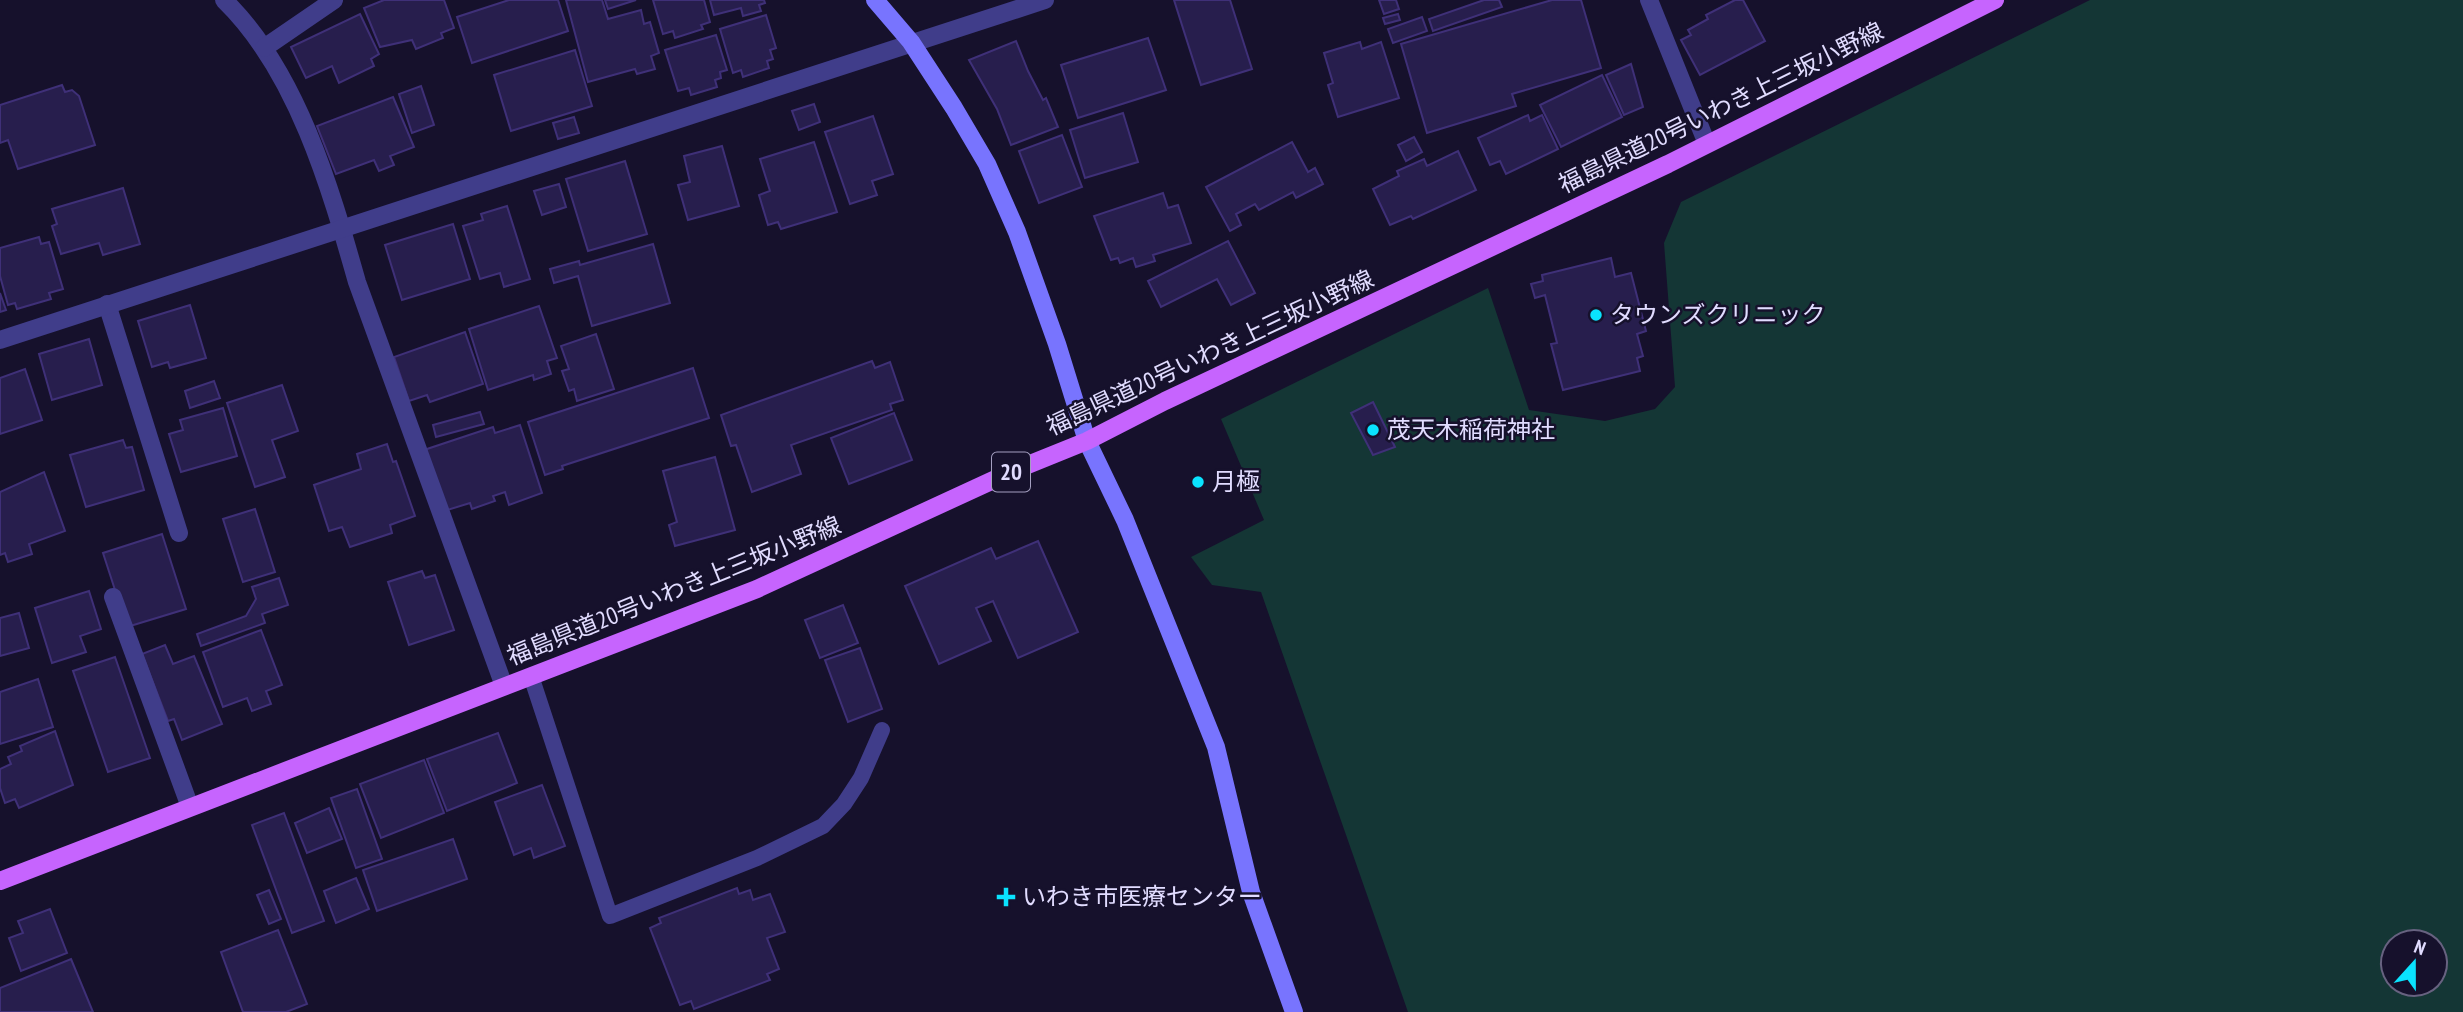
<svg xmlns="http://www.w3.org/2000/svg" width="2463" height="1012" font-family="'PT Sans Narrow','Noto Sans JP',sans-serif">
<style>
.green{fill:#143635;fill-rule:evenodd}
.building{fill:#271e4d;stroke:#3f3078;stroke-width:2}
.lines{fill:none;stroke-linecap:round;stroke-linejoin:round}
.lane{stroke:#403d8a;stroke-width:16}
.street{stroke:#403d8a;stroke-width:18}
.secondary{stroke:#7874fe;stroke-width:18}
.primary{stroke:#c664fe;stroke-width:18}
.poi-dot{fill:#0ae3fe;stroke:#16112c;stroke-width:2.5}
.labels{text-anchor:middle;stroke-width:5;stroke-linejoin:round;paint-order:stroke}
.shield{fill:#16112c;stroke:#a49fc0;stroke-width:2}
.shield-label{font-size:23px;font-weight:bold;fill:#e1dcff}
.street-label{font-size:24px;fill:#e1dcff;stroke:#16112c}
.poi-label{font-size:24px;fill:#e1dcff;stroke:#16112c;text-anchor:start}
</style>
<rect width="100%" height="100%" fill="#16112c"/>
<path class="green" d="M2090 0H2463V1012H1408L1261 592 1212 585 1191 557 1264 520 1221 419 1488 288 1529 410 1605 421 1655 409 1675 387 1664 243 1681 202ZM2393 942H2435V984H2393Z"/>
<g class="building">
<polygon points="384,0 444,0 454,28 441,33 443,38 416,49 412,40 380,47 364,8"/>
<polygon points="509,0 558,0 568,31 472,63 457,17"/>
<polygon points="566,0 602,0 608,19 641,10 644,24 650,22 659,53 651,56 655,69 637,74 635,69 588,82"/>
<polygon points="605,0 636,0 608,9"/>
<polygon points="653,0 704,0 710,22 701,25 703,29 675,38 673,31 663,34"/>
<polygon points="710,0 764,0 765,3 759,5 761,11 743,16 741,8 714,15"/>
<polygon points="1174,0 1230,0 1252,69 1201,85"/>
<polygon points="1396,0 1399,9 1384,14 1379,0"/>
<polygon points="1484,0 1499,0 1502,7 1433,31 1429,19"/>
<polygon points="1552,0 1581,0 1601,68 1512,94 1516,106 1427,133 1401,44"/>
<polygon points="1735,0 1743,0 1765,41 1700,75 1681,40 1691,35 1688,30 1708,19 1706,15"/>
<polygon points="360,14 379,54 371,59 374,66 339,83 332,66 306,78 291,47"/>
<polygon points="1398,14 1400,20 1385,24 1383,18"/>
<polygon points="766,15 776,48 770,50 773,59 767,61 769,68 743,77 741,70 733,73 720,29"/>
<polygon points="1422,17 1427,31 1393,43 1388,29"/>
<polygon points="716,35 727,70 720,72 721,78 715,80 717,87 691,95 689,88 678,91 665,50"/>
<polygon points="1148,38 1166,90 1078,118 1061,65"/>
<polygon points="1016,41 1028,71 1043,100 1046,98 1058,127 1011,145 997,109 969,60"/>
<polygon points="1360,42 1362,49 1381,42 1399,98 1338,117 1328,85 1333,83 1324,53"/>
<polygon points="575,50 592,106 511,131 494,75"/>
<polygon points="1631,64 1643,107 1624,115 1606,75"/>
<polygon points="1602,75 1622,117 1561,147 1540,105"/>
<polygon points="62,85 65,92 72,90 79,96 95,145 18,169 8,140 0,143 0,105"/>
<polygon points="421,86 434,125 412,133 399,94"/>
<polygon points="393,97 414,147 390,156 394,165 379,171 374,160 336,174 317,126"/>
<polygon points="814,104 820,122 799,130 792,111"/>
<polygon points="1123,113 1138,162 1085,178 1070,130"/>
<polygon points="1528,115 1530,121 1542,115 1558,149 1506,174 1500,161 1490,165 1478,138"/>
<polygon points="873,116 893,174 872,181 877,195 850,204 825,132"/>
<polygon points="574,117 579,133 558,139 553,123"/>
<polygon points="1062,135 1082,187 1039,203 1019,151"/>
<polygon points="1414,137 1422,152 1406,161 1398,145"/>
<polygon points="814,142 837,212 781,229 778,222 768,225 759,195 770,191 760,159"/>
<polygon points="1292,142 1308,172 1315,168 1323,184 1296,198 1293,192 1259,210 1255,204 1236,214 1241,225 1230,231 1206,187"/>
<polygon points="722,146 739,206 688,220 678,185 690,182 684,156"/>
<polygon points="1458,151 1476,190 1413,219 1411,216 1390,225 1373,189 1399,176 1397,171 1424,159 1427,166"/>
<polygon points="625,161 647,234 588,251 566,179"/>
<polygon points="559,184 566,207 542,215 534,191"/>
<polygon points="123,188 140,244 103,255 99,243 61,254 52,226 57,224 52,209"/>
<polygon points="1163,193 1168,208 1178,205 1191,243 1153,255 1155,261 1136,267 1133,258 1120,263 1118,258 1111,260 1094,216"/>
<polygon points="507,206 530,279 504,287 500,273 480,279 463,226 483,220 481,214"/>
<polygon points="453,224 470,279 402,300 385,245"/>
<polygon points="39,237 41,244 49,242 63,289 49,293 51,299 17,309 15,303 8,305 0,276 0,248"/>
<polygon points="1228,241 1255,293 1231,305 1217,279 1161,307 1148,281"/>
<polygon points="653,244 670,303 592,326 578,276 554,283 550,269 579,261 580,265"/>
<polygon points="1611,258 1615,277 1631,273 1646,331 1637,334 1643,356 1637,358 1640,371 1563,390 1551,344 1557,343 1545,295 1535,298 1531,284 1543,281 1542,275"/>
<polygon points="0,293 6,310 0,312"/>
<polygon points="190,305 206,358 170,368 168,362 152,367 138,321"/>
<polygon points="539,306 557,358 547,361 551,374 534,380 533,375 488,390 469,329"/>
<polygon points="465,332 483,384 430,402 427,395 409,401 394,357"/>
<polygon points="596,334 614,389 577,401 574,389 569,391 562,371 569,369 561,346"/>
<polygon points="89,339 102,385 52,400 39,354"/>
<polygon points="872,361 875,368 890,362 903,400 890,404 892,410 791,445 801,474 752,492 736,445 731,446 721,415"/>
<polygon points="693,368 709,418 562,466 563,469 545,475 528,422"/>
<polygon points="25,369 42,420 0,434 0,378"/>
<polygon points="214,381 220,398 190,408 185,391"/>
<polygon points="282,385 298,431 272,440 285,477 255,487 227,403"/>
<polygon points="1373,402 1395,447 1373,455 1351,413"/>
<polygon points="223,408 237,456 181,472 169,434 183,430 180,420"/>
<polygon points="480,412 484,424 436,437 433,425"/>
<polygon points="894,413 912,460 849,484 831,438"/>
<polygon points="520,425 542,493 509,505 505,492 493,496 495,501 472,509 470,503 444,511 424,450 493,427 495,433"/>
<polygon points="123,440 126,448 132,447 144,490 86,507 70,455"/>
<polygon points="387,444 393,462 396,461 415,516 390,525 392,533 350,547 342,527 329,531 314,485 361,469 357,454"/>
<polygon points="715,457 735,530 675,546 669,525 677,522 663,471"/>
<polygon points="44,472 65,531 29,544 32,554 8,562 5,553 0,555 0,492"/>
<polygon points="255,509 275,572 243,582 223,519"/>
<polygon points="162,534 186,609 127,627 103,553"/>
<polygon points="1038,541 1078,632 1018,658 993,601 976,608 991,641 939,664 905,586 991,548 996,559"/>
<polygon points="422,571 425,578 435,575 454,630 409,645 388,582"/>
<polygon points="279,578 288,605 262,614 265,623 201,646 197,634 246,616 256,599 252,587"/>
<polygon points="89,591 101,629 80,636 86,652 52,663 35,608"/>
<polygon points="843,605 858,643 820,658 805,620"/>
<polygon points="19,613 29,648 0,656 0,618"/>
<polygon points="261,630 282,685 266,691 271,704 252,711 247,698 223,707 203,652"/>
<polygon points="165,645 173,664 194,656 222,724 182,740 174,719 168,721 142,654"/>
<polygon points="860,648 882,709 848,722 825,660"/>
<polygon points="115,657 150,758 108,772 73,671"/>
<polygon points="38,679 53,727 0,744 0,692"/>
<polygon points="55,731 73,785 19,808 15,799 5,803 0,788 0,769 11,764 8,757 22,751 20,746"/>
<polygon points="498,733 517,783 447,811 427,759"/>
<polygon points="424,760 444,813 381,838 360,784"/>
<polygon points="542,785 565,846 534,858 531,848 514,855 495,802"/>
<polygon points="357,789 382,859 356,868 331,798"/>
<polygon points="329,808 342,839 307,853 295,823"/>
<polygon points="284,813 324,921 292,933 252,825"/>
<polygon points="453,839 467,879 377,911 363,870"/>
<polygon points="356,878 369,909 336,923 324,891"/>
<polygon points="737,888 739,894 750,890 753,900 770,894 785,932 767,938 779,969 767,974 770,980 694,1009 691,1001 680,1005 650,928 661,923 659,918"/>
<polygon points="269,890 281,919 269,924 257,895"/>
<polygon points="50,909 67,953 21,971 9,938 23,933 18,921"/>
<polygon points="278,930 307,1004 286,1012 243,1012 221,952"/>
<polygon points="71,959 93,1012 0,1012 0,988"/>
</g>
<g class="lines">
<polyline class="lane" points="531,676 610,916 757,858 823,826 844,804 861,778 882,730"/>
<g class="street">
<path d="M224 0C297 71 330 187 357 282L504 686"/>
<polyline points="1649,0 1707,144"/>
<polyline points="264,48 334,0"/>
<polyline points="107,304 179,533"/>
<polyline points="0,340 1045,0"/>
<polyline points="113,597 190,807"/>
</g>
<polyline class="secondary" points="875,0 911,42 954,108 987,164 1017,232 1057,344 1087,441 1125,520 1216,747 1251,892 1294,1012"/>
<polyline class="primary" points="0,881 757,589 1013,471 1087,441 1165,401 1668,164 1995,0"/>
</g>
<g class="poi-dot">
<circle cx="1596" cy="315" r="7"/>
<circle cx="1373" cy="430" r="7"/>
<circle cx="1198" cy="482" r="7"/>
<path d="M1002.5 886.5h7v7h7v7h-7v7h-7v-7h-7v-7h7z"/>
</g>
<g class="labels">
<rect class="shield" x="992" y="452.5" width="38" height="39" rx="5"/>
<g class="shield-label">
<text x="1011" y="480">20</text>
</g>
<g class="street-label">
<text transform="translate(1721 108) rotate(-26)" y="8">福島県道20号いわき上三坂小野線</text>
<text transform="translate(1210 353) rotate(-25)" y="8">福島県道20号いわき上三坂小野線</text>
<text transform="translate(674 591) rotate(-22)" y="8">福島県道20号いわき上三坂小野線</text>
</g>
<g class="poi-label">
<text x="1610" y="323">タウンズクリニック</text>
<text x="1387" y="438">茂天木稲荷神社</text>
<text x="1212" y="490">月極</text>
<text x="1022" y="905">いわき市医療センター</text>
</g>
</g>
<g transform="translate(2414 963) rotate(21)"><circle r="33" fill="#16112c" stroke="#676280" stroke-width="2"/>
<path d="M0-5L12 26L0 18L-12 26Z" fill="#0ae3fe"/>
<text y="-10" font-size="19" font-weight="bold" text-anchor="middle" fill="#e1dcff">N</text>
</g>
</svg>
